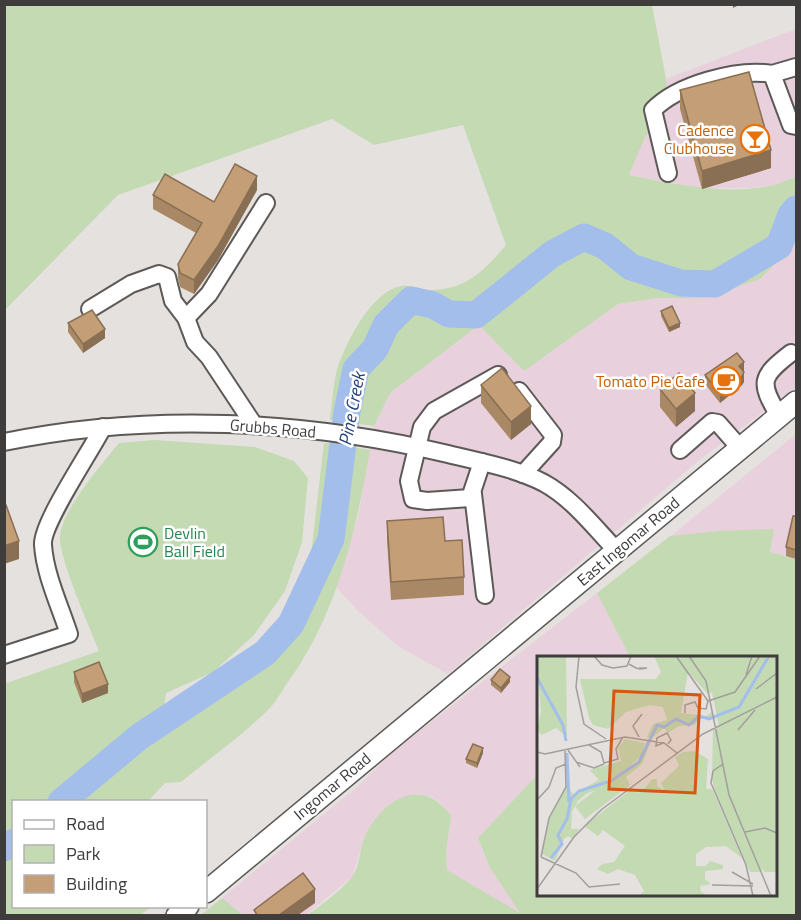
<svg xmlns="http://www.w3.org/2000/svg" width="801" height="920" font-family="'Titillium Web',sans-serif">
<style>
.commercial{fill:#e8d0dc}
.green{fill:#c3dab3}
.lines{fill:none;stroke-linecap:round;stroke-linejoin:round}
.river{stroke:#a3beeb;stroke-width:27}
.minor-casing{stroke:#5c5957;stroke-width:20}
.major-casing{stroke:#5c5957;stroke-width:24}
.minor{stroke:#fff;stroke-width:16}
.major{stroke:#fff;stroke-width:21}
.wall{fill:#a98865}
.shaded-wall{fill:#896f53}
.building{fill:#c49e76;stroke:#896f53;stroke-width:1.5}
.labels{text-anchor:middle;stroke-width:5;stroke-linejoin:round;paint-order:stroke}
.food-label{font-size:16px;fill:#c56008;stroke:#fff;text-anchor:end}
.street-label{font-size:16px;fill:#3e3d3c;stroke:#fff}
.leisure-label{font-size:16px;fill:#27864d;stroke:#fff;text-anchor:start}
.water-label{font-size:18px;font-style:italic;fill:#224178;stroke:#fff}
.inset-river{fill:none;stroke:#a3beeb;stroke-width:3}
.inset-road{fill:none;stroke:#a29f9e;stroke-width:1.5}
.view{fill:#d75611;fill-opacity:0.15;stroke:#d75611;stroke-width:3}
.inset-edge{fill:none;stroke:#3e3d3c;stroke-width:3}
</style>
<rect width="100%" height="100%" fill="#e4e1df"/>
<g class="commercial">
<polygon points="796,29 796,177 776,185 751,188 700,188 629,175 645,137 668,104 666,79"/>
<polygon points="796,232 796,387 697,462 448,674 398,646 358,611 336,587 358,517 374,426 390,393 479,325 524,371 618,304 656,298 703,298 793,237"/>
<polygon points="796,434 796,559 770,552 774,530 717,531 671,536"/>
<polygon points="597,593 630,657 538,658 538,774 478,838 490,868 521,914 447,870 446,853 450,827 442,804 432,797 418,794 364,836 353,876 306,915 243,915 222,898 356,788 397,748"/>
</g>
<g class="green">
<path d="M5 5H652L666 79 668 104 645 137 629 175C676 184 726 196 774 185 782 183 789 179 796 177V232L784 255 760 279 703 298H656L618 304 524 371 479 325 390 393 374 426 330 420C332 404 333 385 337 370 345 344 373 288 403 286 412 285 421 290 430 290 466 290 484 271 506 245L463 125 374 145 332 119 118 195 5 310Z"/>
<path d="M154 440 255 447 294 461 308 478 302 542 285 591 254 635 213 672 166 693 164 708 240 672 287 627 309 572 324 443 370 450C356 531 337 614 288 682 281 692 275 704 266 712 240 737 209 759 181 782L165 783 148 801 14 802V906L151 907 140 915H5L4 684 99 651C90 628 58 556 60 536 62 510 102 464 119 443Z"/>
<path d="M774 529 770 552 796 559V915L306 916C321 905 340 892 352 877 361 866 359 846 366 834 385 798 423 776 451 816L446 853 447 870 520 913 490 868 478 838 538 774V894H776V658L630 657 597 593 670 536 717 531Z"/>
<polygon points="222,898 243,915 201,915"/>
</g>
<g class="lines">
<g class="river">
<polyline points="61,802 139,737 265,653 291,624 331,539 347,412 356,369 375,349 386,325 411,300 433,305 449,314 476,315 552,254 584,237 605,246 631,267 681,283 715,284 779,246 791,215 796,209"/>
<polyline points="4,848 14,842"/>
</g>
<g class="minor-casing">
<g id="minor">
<polyline points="772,74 796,67"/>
<path d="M668 173 653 110C677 85 737 68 772 74L791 125 796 126"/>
<polyline points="90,309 131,284 159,274 167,277 173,301 186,318"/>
<polyline points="519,391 553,435 552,442 523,474"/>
<path d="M779 416C759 382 760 377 791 353"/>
<polyline points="254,425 209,357 195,342 186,318 209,294 266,203"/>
<path d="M4 442C150 412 304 420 448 454 480 462 515 468 544 483 573 499 594 527 617 551"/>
<polyline points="680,450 712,422 718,423 740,448"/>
<polyline points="482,462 470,498 427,501 413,499 409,481 422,427 434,411 498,375"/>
<polyline points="473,494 485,595"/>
<path d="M4 655 69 634C60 606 45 575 43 545 41 524 91 451 103 427"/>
</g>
</g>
<g class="major-casing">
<g id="major">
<polyline points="206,892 796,402"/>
<polyline points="177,916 188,906"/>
</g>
</g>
<use href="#minor" class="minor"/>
<use href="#major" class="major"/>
</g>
<g class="wall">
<polygon points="680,90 771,168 702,189 680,109"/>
<polygon points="257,190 218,260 194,294 180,287 178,278 178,264 196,233 153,209 153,195 214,202"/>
<polygon points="661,311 680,327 669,332 661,316"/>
<polygon points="68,323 105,338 83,353 68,332"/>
<polygon points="744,371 744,382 742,385 720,403 705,384 705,375"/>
<polygon points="481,385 531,424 511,440 481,403"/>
<polygon points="660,389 695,411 676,427 660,407"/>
<polygon points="796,516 796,559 786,556 786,547"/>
<polygon points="387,521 445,541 464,577 464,595 391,600 387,539"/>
<polygon points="74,672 108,693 82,703 74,682"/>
<polygon points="491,680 510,682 501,693 491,685"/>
<polygon points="483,753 477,768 466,763 466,759"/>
</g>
<g class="shaded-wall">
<polygon points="733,4 741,4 733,8"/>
<polygon points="771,150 771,168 702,189 702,171"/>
<polygon points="257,176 257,190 218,260 194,294 194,280"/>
<polygon points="680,323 680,327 669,332 669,328"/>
<polygon points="105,329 105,338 83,353 83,344"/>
<polygon points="744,362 744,371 739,376 739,366"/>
<polygon points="744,372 744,382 742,385 720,403 720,394"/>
<polygon points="695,393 695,411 676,427 676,409"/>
<polygon points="531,406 531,424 511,440 511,422"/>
<polygon points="19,541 19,559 4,564 4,546"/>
<polygon points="510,677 510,682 501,693 501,688"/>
<polygon points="108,684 108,693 82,703 82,694"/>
<polygon points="483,748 483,753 477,768 477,763"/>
<polygon points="315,889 315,903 298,915 279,915"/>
</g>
<g class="building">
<polygon points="749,72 771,150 702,171 680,90"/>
<polygon points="235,164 257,176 218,246 194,280 180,273 178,264 202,223 153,195 165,174 214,202"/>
<polygon points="672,306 680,323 669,328 661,311"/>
<polygon points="92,310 105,329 83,344 68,323"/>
<polygon points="737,353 744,362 739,366 744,372 742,376 720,394 705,375"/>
<polygon points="502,368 531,406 511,422 481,385"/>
<polygon points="679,373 695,393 676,409 660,389"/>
<polygon points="4,505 6,505 19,541 4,546"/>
<polygon points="793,516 796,516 796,550 786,547"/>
<polygon points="443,517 445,541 462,540 464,577 391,582 387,521"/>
<polygon points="99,662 108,684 82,694 74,672"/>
<polygon points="500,669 510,677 501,688 491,680"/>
<polygon points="473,744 483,748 477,763 466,759"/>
<polygon points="303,873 315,889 279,915 257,915 254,910"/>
</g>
<defs>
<g id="bar-ring" transform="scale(1.5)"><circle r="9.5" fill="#fff" stroke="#e8710a" stroke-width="1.5"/><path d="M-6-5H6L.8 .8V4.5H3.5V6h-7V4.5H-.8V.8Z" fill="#e8710a"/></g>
<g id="cafe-ring" transform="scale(1.5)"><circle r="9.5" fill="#fff" stroke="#e8710a" stroke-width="1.5"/><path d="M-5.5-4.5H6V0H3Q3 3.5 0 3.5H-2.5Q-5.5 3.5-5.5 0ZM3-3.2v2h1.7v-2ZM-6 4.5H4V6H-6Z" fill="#e8710a"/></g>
<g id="stadium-ring" transform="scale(1.5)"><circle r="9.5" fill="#fff" stroke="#2e9e5b" stroke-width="1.5"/><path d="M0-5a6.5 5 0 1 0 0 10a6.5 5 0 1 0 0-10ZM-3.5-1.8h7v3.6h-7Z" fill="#2e9e5b"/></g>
</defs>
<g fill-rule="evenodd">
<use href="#bar-ring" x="755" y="139"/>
<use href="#cafe-ring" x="726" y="381"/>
<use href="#stadium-ring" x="143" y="542"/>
</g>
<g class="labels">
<g class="food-label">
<text x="734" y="136">Cadence<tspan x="734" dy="18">Clubhouse</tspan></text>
<text x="705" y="387">Tomato Pie Cafe</text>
</g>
<g class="street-label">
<text transform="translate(273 428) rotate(5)" y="6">Grubbs Road</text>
<text transform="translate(628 541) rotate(-40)" y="6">East Ingomar Road</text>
<text transform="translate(332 786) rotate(-40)" y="6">Ingomar Road</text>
</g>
<g class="leisure-label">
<text x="164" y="539">Devlin<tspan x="164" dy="18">Ball Field</tspan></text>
</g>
<g class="water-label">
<text transform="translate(352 409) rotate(-79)" y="6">Pine Creek</text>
</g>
</g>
<g transform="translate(537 656)">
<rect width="240" height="240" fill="#e4e1df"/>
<path d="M0 0H29L30 81 19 72 5 79 0 74 4 56ZM117 0H240V216H228L224 212 225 216H213L181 145 175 123 176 74 182 71 178 50 175 37H170L151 16 144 57 169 60 175 56 176 62 163 63 157 69 142 70 131 77 127 72 115 82 110 81 116 68 130 64 126 51 112 49 89 56 71 73 56 69 52 62 43 23H119L124 16ZM88 83 108 87 105 99 92 111 105 103 110 84 114 85 105 108 89 121 93 129 48 163 38 150 59 134 49 138 41 145 35 155 34 173H42L36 183 31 180 27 183 18 205 5 198 12 162 29 129 36 138 62 124 53 114 84 105 81 92ZM157 95 171 103 169 133H175L205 202 189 190 169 191 159 198V210H169L173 205 186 209V213L168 215V223L174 228 163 230 164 236 171 240H102L107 235 98 219 81 213 71 218 60 213 65 208 77 206 88 190 66 174 61 180 47 170 96 132 101 137 107 133 115 123H120V130L127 134 124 127 142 110 138 101 146 96Z" fill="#c3dab3"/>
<path class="inset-river" d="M0 22 26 69 29 85M30 97 32 146M14 202 25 188 21 179 30 163 34 143 42 135 74 125 102 106 120 69 127 71 139 63 152 69 162 60 172 63 202 51 232 0"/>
<path class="inset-road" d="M42 0 39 31 47 68 69 83M57 0 65 9 76 12 90 10 94 0M139 0 171 45M152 0 169 25 192 139 234 240M92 8 99 12 103 13 110 12H102M209 19 215 0M219 33 240 17M171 45 198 36 223 0M148 57V49L158 46 161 52 169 53 171 45M201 74 218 54M102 81 96 70 105 58M126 87 119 90 120 82 130 77 134 84 131 88M52 89 64 96 67 107 81 103 79 93 86 81M31 94 43 111M0 96 8 98 88 81 127 87 140 97M39 106 57 112 67 108M186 108 176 115 174 127 209 209 216 240M0 144 12 131 19 112 29 108M208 176 228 172 240 177M4 201 12 162 29 131 28 95M4 201 39 217 52 231 83 228M195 216 216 228M175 229 216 230M0 233 37 181 64 154 166 78 240 41"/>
<path class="view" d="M77 35 163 39 158 137 72 133Z"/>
<rect width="240" height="240" class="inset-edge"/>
</g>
<rect width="801" height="920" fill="none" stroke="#3e3d3c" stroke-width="12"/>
<rect x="12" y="800" width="195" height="108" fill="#ffffff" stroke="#b2b1b1" stroke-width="1.5"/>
<rect x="24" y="820" width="30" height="9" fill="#ffffff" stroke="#b2b1b1" stroke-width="1.5"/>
<text x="66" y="830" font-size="18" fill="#3e3d3c">Road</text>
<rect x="24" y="845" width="30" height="18" fill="#c3dab3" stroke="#b2b1b1" stroke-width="1.5"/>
<text x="66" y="860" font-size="18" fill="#3e3d3c">Park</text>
<rect x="24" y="875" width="30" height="18" fill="#c49e76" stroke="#b2b1b1" stroke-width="1.5"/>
<text x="66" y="890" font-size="18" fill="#3e3d3c">Building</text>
</svg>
